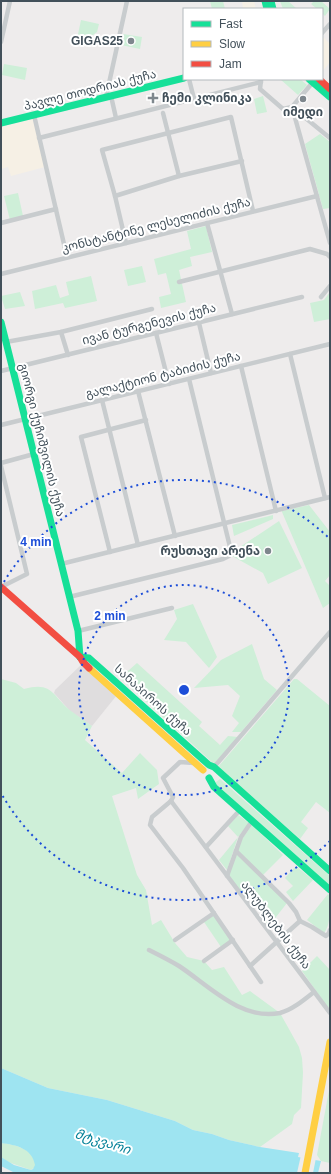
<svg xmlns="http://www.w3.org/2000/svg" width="331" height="1174" font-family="Arial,'Noto Sans Georgian',sans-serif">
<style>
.commercial{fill:#f6f0e5}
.education{fill:#dfddde}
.green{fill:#ceefd8}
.water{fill:#9ee4f1}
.pier{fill:#eeecec}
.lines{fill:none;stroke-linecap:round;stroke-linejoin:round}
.street{stroke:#c8ccce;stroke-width:4.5}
.fast{stroke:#16e098;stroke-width:7}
.slow{stroke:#ffcf43;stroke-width:7}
.jam{stroke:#f24e42;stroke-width:7}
.ring{fill:none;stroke:#1d4ed8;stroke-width:2;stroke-dasharray:2 4}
.poi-dot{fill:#7e878d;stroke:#fff;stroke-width:1.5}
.labels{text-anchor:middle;stroke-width:4;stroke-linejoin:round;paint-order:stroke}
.poi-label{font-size:12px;font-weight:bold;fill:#42505a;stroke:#fff;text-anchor:end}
.street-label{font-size:12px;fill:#42505a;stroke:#fff}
.water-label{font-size:13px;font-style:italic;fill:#038198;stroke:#fff}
.centre{fill:#1d4ed8;stroke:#fff;stroke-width:2}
.ring-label{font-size:12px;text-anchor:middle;font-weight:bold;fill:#1d4ed8;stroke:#fff;stroke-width:4;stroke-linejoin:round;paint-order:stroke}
</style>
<rect width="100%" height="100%" fill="#eeecec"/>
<g class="commercial">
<polygon points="242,1 254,1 256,9 243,9"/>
<polygon points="323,37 330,44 330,62 322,72"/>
<polygon points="33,119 45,167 11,176 8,167 1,169 1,127"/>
</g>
<polygon class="education" points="82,664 117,695 92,726 70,711 54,693 55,690"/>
<g class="green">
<polygon points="210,1 223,1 225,9 212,9"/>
<polygon points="280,1 288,1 297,9 283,9"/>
<polygon points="314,1 321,1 330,9 325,16 322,13 322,9 317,9 311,4"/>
<polygon points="81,20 99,24 97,32 85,41 77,39"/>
<polygon points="123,34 142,37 140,49 121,45"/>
<polygon points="4,64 27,68 25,80 2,75"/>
<polygon points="280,79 300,79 307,85 298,95"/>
<polygon points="263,96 267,112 257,114 254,99"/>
<polygon points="320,134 330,142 330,163 329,164 330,166 330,208 323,209 305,144"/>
<polygon points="18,193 23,216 10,220 4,196"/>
<polygon points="206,226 212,252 190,257 192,266 179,270 186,302 161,308 159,297 171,294 166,273 158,275 154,259 191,249 187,231"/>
<polygon points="142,266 146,282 128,286 124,270"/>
<polygon points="91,276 97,301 65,308 63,303 35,309 32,291 56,285 60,298 69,295 66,282"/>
<polygon points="20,292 25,306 5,309 1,296"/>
<polygon points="330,292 330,319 314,322 310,303 324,300"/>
<polygon points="309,505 330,532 330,575 325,581 330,586 330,603 323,608 282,512 282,511"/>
<polygon points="273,515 273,519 234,536 232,525"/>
<polygon points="279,521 302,568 268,584 263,573 232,556 234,551"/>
<polygon points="193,604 217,657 209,668 186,642 164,640 177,619 174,610"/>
<polygon points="252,644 264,679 277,690 241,732 232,732 239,723 232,716 240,696 228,685 194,688 221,660"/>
<polygon points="137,663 202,722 199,726 220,745 228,736 238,737 214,764 120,678"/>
<path d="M1 679 16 683 24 689C53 681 52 696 71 711 78 716 85 721 92 726L85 740 122 773 140 753 157 770 159 784 138 799 136 788 112 796 137 875 146 890 152 925 161 920 175 943 187 957 204 961 212 970 224 967 242 995 250 991 280 1013 299 1047 302 1058 303 1073 301 1108 294 1115 292 1124 260 1147 229 1140 212 1134 193 1130 175 1121 107 1100 48 1088 1 1068Z"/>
<polygon points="294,679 297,679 330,706 330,813 316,802 301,822 308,828 300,839 218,769 218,767"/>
<polygon points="220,779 330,876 330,886 216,784 216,782"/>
<polygon points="238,815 249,823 238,837 227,870 219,860 238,837 228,826"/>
<polygon points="252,825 283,855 262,876 237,851 242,839"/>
<polygon points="236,852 287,903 269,926 261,916 269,908 255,894 247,902 228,876"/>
<polygon points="296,866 313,880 293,901 286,892 293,886 285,878"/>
<path d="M328 894 330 896C330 907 331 925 324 933L307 920Z"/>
<polygon points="214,915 231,940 221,947 204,922"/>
<polygon points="317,956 330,970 330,1006 328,1008 302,971"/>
<polygon points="330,1085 330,1163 321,1161 317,1155"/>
<path d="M1 1143C14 1144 38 1150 35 1167L31 1170 8 1162 1 1157Z"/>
</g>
<path class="water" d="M1 1068 48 1088 107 1100 175 1121 193 1130 212 1134 229 1140 260 1147 299 1153 298 1157 321 1161 318 1173H15L1 1166V1157L14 1165 31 1170 33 1169 35 1165C32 1148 16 1145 1 1143Z"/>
<polygon class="pier" points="301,1155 316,1158 313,1173 297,1173"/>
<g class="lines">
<g class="street">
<polyline points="322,33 330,24"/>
<polyline points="1,42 10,1"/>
<polyline points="189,79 194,99"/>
<polyline points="261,80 260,89 283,109 292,107 330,138"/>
<polyline points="313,82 292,107 330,243"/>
<polyline points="111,96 116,118"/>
<polyline points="106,97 127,1"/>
<polyline points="163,113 179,176"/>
<polyline points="34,115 67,257"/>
<polyline points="39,138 261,82"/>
<polyline points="115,196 179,176 242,161"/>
<polyline points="1,223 56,209"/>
<polyline points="207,223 232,314"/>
<polyline points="126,243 115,196 102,150 231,117 253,211"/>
<polyline points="1,274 317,196"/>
<polyline points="179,282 310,249 327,254 330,257"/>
<polyline points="321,297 330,286"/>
<polyline points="199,323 211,373"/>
<polyline points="61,332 68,355"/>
<polyline points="156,333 169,384"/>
<polyline points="6,342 61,332 152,309"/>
<polyline points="290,354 325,498"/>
<polyline points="241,366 276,511"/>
<polyline points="1,371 302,297"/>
<polyline points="138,391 175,536"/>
<polyline points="102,400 138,545"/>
<polyline points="1,425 330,344"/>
<polyline points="1,463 34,454"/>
<polyline points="1,466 27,574 1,587"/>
<polyline points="110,552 81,437 146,420"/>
<polyline points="61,564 330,497"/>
<polyline points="69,597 223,559 229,556 231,551 189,379"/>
<polyline points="78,631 172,608"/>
<polyline points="214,767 330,632"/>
<polyline points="171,801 152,817 150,825 183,868 250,966 300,921"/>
<polyline points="171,801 330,1013"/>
<polyline points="171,801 173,797 163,778 180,762 194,763"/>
<polyline points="206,847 240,810"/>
<polyline points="236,851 289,903 296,912 300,921 312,927 326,936 329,933 330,930"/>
<polyline points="227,876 241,837 252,821"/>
<polyline points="175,940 214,913"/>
<path d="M149 950C159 955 169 960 179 966 208 985 241 1021 280 1013 292 1010 304 1000 314 992"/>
<polyline points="204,961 233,940"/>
<polyline points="250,966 261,982"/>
</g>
<g class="fast">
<polyline points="265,1 267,9"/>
<polyline points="271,1 273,9"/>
<polyline points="309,79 330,97"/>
<polyline points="1,123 184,78"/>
<polyline points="1,322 78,631 80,657"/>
<polyline points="80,657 89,658 209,765 214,767 330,871"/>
<polyline points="209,778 214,787 330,890"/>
</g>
<g class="slow">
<polyline points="89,668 203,770"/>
<polyline points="305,1173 330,1042"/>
</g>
<g class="jam">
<polyline points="319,79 330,89"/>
<polyline points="1,587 80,657 83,662 89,668"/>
</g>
</g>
<g class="ring">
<circle cx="184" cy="690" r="105"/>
<path d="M330 841A210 210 0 0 1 1 793M1 587A210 210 0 0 1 330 539"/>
</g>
<g class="poi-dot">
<circle cx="131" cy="41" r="4"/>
<path d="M151 92h4v4h4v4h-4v4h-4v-4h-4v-4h4z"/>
<circle cx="303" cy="99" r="4"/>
<circle cx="268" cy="551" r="4"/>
</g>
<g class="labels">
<g class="poi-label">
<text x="123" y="45">GIGAS25</text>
<text x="162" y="102" text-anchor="start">ჩემი კლინიკა</text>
<text x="303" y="116" text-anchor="middle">იმედი</text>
<text x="260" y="555">რუსთავი არენა</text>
</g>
<g class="street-label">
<text transform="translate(90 90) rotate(-14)" y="4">პავლე თოდრიას ქუჩა</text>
<text transform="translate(156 225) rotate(-14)" y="4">კონსტანტინე ლესელიძის ქუჩა</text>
<text transform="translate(149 324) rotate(-14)" y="4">ივან ტურგენევის ქუჩა</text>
<text transform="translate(163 375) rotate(-14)" y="4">გალაქტიონ ტაბიძის ქუჩა</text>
<text transform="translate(42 440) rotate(76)" y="4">გიორგი ქუჩიშვილის ქუჩა</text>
<text transform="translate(153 700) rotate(42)" y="4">სანაპიროს ქუჩა</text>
<text transform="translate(276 925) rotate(53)" y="4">ალუბლების ქუჩა</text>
</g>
<g class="water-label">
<text transform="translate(103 1141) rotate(17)" y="5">მტკვარი</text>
</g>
</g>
<circle cx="184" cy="690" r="6" class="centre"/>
<g class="ring-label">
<text x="36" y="546">4 min</text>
<text x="110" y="620">2 min</text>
</g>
<rect width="331" height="1174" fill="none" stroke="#42505a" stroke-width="4"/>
<rect x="183" y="8" width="140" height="72" fill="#ffffff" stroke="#b3b9bd"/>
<rect x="191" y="21" width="20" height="6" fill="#16e098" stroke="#b3b9bd"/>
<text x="219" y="28" font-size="12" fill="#42505a">Fast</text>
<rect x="191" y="41" width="20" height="6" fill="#ffcf43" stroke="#b3b9bd"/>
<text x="219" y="48" font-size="12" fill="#42505a">Slow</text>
<rect x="191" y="61" width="20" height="6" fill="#f24e42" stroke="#b3b9bd"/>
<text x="219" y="68" font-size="12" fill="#42505a">Jam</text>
</svg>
